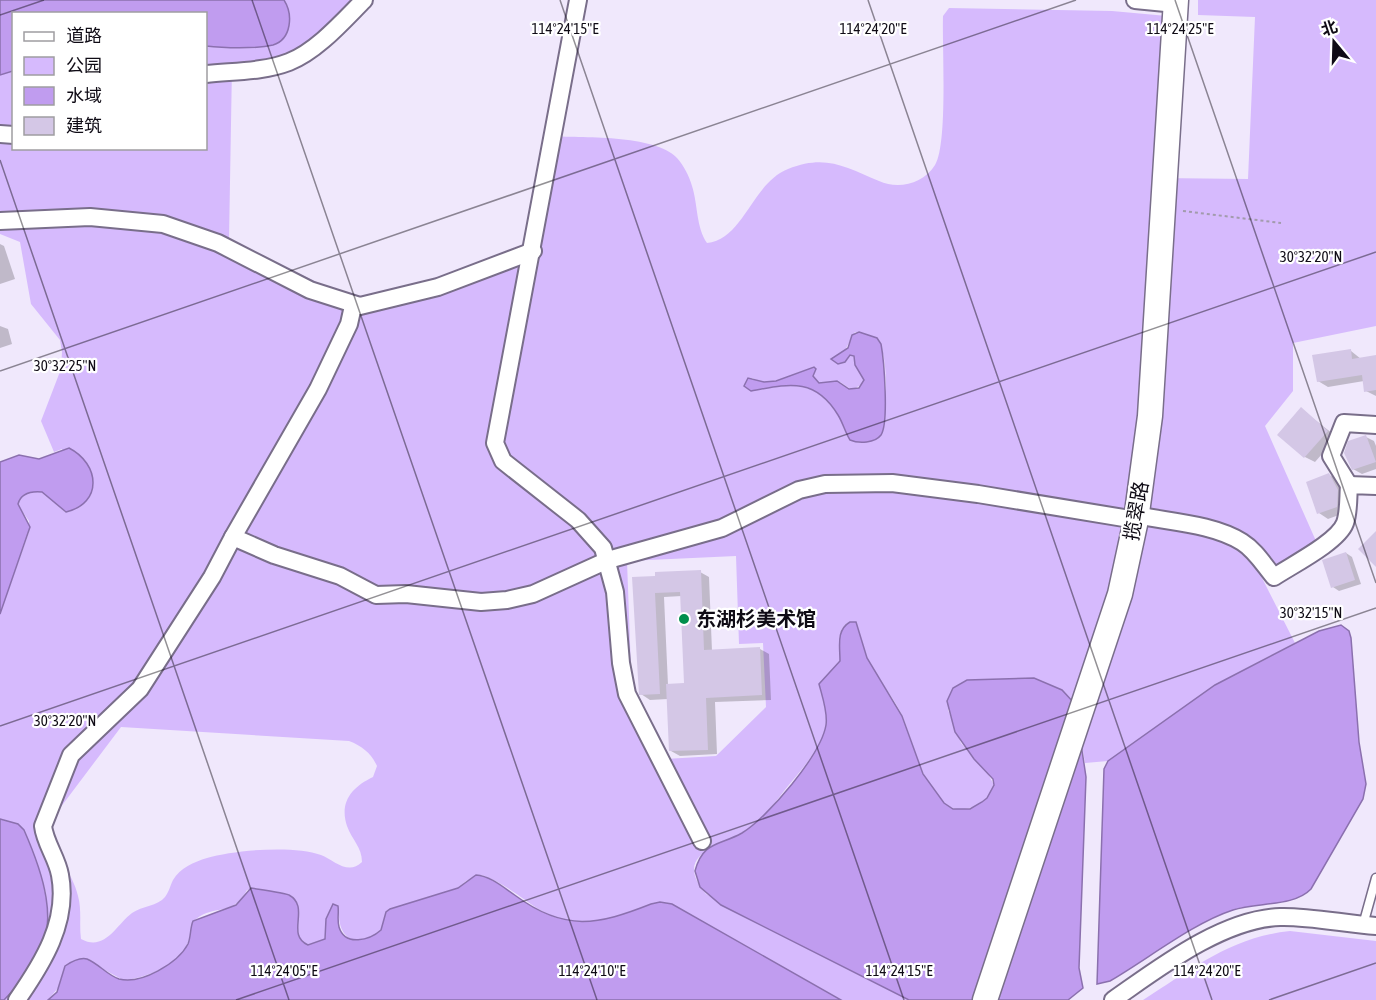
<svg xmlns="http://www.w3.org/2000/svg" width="1376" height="1000" font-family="'Asap Condensed','Noto Sans SC',sans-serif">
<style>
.green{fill:#d6bafd;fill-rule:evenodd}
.water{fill:#c09cef;stroke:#8b70ae;stroke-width:1.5}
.shadow{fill:#0003;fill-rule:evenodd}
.building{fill:#d4c7e6}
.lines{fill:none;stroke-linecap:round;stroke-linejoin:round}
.lane-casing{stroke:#796e8a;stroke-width:11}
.street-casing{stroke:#796e8a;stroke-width:20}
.secondary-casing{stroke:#796e8a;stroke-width:27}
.path{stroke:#a29bac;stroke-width:2;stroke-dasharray:3 3;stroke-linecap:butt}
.lane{stroke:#fff;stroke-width:8}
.street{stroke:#fff;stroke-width:16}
.secondary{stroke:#fff;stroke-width:24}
.ticks{fill:none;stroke:#0f0b15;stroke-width:1.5;stroke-opacity:0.45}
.poi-dot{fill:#008e4d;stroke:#fff;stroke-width:2}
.labels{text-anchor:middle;stroke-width:4.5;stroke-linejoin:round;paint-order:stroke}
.street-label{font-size:20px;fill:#0f0b15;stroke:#fff}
.poi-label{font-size:20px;font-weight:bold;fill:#0f0b15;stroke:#fff;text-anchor:start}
.ticks-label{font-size:15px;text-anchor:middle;fill:#0f0b15;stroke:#fff;stroke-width:4.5;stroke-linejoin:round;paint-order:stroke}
</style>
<rect width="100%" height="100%" fill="#f0e8fc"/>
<g class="green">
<path d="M284 0H355L305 47 284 58 232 66 229 240 352 299 389 297 523 246 529 239 548 136C580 138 655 134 677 158 684 166 689 176 692 186 698 205 696 227 707 243 744 239 752 183 788 169 826 154 845 167 879 181 898 190 923 184 935 165 948 144 942 46 943 16L949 8 1112 11 1167 16 1160 178 1248 179 1255 17 1198 15V0H1376V326L1293 343V391L1265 426 1316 541 1261 576 1295 643 1215 685 1108 761 1085 763 1075 704 1034 678 967 680 948 710 961 743 987 772 994 785C992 794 986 800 977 805 928 830 915 741 901 713 893 698 883 685 874 670 868 662 866 654 863 645 860 637 853 630 847 623 834 634 843 647 840 661 838 667 832 670 831 676 828 692 829 710 826 726 821 750 799 772 784 791 773 806 759 822 742 833 719 847 672 854 706 894L909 1000H841L665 902C639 905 616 921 590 923 541 926 520 887 481 875L466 881 458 888 390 909 386 912 381 930C359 951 337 940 339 910L326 926 325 939 308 945C288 936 304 914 294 899L255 888 247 890C233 917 215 904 196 919 189 925 192 932 189 940 182 964 145 979 123 980L92 963 58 988 48 1000H4L35 964 48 920 46 892 30 844 18 824 0 819V614L29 532V521L17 504C21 493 31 491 42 492L65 512 71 511 62 449 54 452 41 421 61 369 62 352 60 340 31 304 20 242 0 234V75L13 71 14 148H206V46L267 45 280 41 290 21ZM855 332 877 338C890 358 886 408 883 432L860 443 850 440C845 433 843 423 838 415 815 378 789 384 751 391L752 378C779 391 793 368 816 369L813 376 819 383 840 382 852 390 864 383C864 375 856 363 854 355H850L847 360 845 350ZM736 556 739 644 763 643 766 707 716 756 665 759 632 697 627 561ZM121 727 349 741C362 746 371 753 377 766L373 777C352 787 339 802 347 826 352 840 362 847 362 862 348 876 334 860 321 855 294 845 234 850 207 858 194 862 180 868 173 880 170 886 169 892 165 897 158 906 142 906 132 913 116 925 105 952 81 939 79 925 82 910 78 896 73 870 43 844 54 816Z"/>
<path d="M1290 931 1376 941V1000H1143C1192 969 1231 937 1290 931Z"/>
</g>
<g class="water">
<path d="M0 0H284C293 14 292 39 273 45 256 49 223 48 206 46V14H14L13 71 0 75Z"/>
<path d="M859 332 877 338 881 344C884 360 889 423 881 435 875 443 859 444 850 440 845 432 843 423 838 415 815 377 789 384 751 391L744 386 748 378 764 382 776 381 814 367 816 369 813 376 819 383 837 381 849 389 859 388 864 380 855 365 854 356 850 355 845 362 838 364 831 359 848 348 852 335Z"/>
<path d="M69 448C100 464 103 503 66 512L42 492C31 491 21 493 18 504L30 527 0 614V462L19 455 39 459Z"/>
<path d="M850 622H856L867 658 902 716 923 774 944 803 953 809H970L982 802 987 798 994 785 993 779 974 759 955 732 947 701 953 688 967 680 1034 678 1062 690 1075 704 1086 777 1079 968 1083 988 1068 1000H909L721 905 700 887 695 871C703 841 719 846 742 833 768 817 821 755 826 725 828 712 822 696 819 684L840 661C840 646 836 630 850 622Z"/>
<path d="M1341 625 1349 631 1351 638 1359 742 1366 784 1363 799 1311 889C1294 907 1257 902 1233 910 1193 923 1148 959 1110 981L1097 984 1104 769 1108 761 1215 685 1319 631Z"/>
<path d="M0 819 18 824 24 830C42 871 61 923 35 965 27 977 14 989 4 1000H0Z"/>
<path d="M476 875C491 876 504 888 516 896 565 932 598 925 651 904L660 902 672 904 841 1000H48L57 992 65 966C71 962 79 957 87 959 99 964 107 975 119 979 141 985 178 963 188 944 191 937 190 928 193 921L236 905 251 888C257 889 286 893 289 895 311 907 285 935 308 945L325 939 326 919 333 904 338 906C339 913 337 920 339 927 345 947 370 940 381 930L386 912 390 909 458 888Z"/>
</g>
<g class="shadow">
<polygon points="0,244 4,246 15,279 0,284"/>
<polygon points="0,326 8,329 12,344 0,348"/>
<polygon points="1351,351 1361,359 1376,357 1376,396 1366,391 1364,381 1328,387 1318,381"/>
<polygon points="1301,409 1337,437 1315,462 1305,457"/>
<polygon points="1366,437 1374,441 1376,446 1376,469 1362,474 1353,469"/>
<polygon points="1329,475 1339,480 1347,496 1347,512 1328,519 1319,513"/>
<polygon points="1346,553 1352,557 1361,584 1339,591 1333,587"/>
<path d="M700 572 709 577 712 651 760 649 769 654 771 700 715 702 717 754 680 756 671 751 668 699 650 700 641 694 634 579ZM682 596 685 684 668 685 664 597Z"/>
</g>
<g class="building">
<polygon points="1351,349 1352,359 1376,355 1376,390 1364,392 1362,375 1317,382 1312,355"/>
<polygon points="1301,407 1328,431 1304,458 1277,435"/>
<polygon points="1366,435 1376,462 1352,470 1344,453 1348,441"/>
<polygon points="1329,473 1338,490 1337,507 1317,514 1306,482"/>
<polygon points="1376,531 1376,567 1358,549"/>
<polygon points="1346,552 1355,580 1331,588 1322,560"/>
<polygon points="701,570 704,650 760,647 762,695 706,698 708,750 669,751 666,684 684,683 680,592 655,593 660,694 639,695 632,577 655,576 655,572"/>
</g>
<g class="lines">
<g class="lane-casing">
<polyline id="lane" points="1363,925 1376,878"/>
</g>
<g class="street-casing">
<g id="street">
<polyline points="578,0 495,443 503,461 578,520 603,548 615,592 621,663 627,694 702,841"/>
<polyline points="1135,0 1176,4"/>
<path d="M206 74C233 71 263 72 289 62 317 51 343 21 364 0"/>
<polyline points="0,134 14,135"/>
<polyline points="0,221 90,217 163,224 218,243 310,290 360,306 438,287 533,251"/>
<polyline points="1349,485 1331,456 1344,423 1376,425"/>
<path d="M1136 515C1170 522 1213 524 1242 542 1255 550 1264 565 1274 577 1292 565 1338 542 1345 523 1349 512 1348 497 1349 485L1376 486"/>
<polyline points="233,537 318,389 349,324 353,306"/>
<path d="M17 1000C42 964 69 922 60 875 57 858 45 843 43 826L71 755 140 689 212 577 233 537 274 555 340 576 376 595 406 594 481 602 507 600 533 594 608 560 722 528 799 490 825 484 892 483 978 494 1136 520"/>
<path d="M1113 1000C1159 968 1222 919 1280 917 1308 916 1346 924 1376 926"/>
</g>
</g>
<g class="secondary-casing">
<polyline id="secondary" points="985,1000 1120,594 1136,520 1150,416 1176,0"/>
</g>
<polyline class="path" points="1183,211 1281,223"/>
<use href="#lane" class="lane"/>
<use href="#street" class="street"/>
<use href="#secondary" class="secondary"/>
</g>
<path class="ticks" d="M252 0 597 1000M560 0 904 1000M868 0 1212 1000M1175 0 1376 583M0 15 44 0M0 160 289 1000M0 371 1076 0M0 726 1376 252M236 1000 1376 608M1269 1000 1376 963"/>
<circle class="poi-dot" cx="684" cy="619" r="6"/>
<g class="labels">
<g class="street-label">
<text transform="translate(1136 511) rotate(-80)" y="7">揽翠路</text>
</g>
<g class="poi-label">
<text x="696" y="626">东湖杉美术馆</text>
</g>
</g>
<g class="ticks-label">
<text x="565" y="34">114°24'15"E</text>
<text x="873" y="34">114°24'20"E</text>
<text x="1180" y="34">114°24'25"E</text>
<text x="1311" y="262">30°32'20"N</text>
<text x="65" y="371">30°32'25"N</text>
<text x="1311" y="618">30°32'15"N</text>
<text x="65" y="726">30°32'20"N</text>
<text x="284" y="976">114°24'05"E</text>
<text x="592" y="976">114°24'10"E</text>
<text x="899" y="976">114°24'15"E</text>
<text x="1207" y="976">114°24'20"E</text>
</g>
<rect x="12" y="12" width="195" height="138" fill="#ffffff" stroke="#9f9da1" stroke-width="1.5"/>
<rect x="24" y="32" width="30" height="9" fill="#ffffff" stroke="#9f9da1" stroke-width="1.5"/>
<text x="66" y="42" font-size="18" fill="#0f0b15">道路</text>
<rect x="24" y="57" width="30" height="18" fill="#d6bafd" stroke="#9f9da1" stroke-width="1.5"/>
<text x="66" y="72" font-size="18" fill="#0f0b15">公园</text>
<rect x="24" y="87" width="30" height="18" fill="#c09cef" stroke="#9f9da1" stroke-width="1.5"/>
<text x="66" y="102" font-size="18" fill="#0f0b15">水域</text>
<rect x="24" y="117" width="30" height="18" fill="#d4c7e6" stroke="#9f9da1" stroke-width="1.5"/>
<text x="66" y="132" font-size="18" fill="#0f0b15">建筑</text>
<g transform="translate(1334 42) rotate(341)" stroke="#ffffff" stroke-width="4.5" paint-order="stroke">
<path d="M0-4.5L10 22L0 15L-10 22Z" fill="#0f0b15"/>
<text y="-9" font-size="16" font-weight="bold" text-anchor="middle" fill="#0f0b15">北</text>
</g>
</svg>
